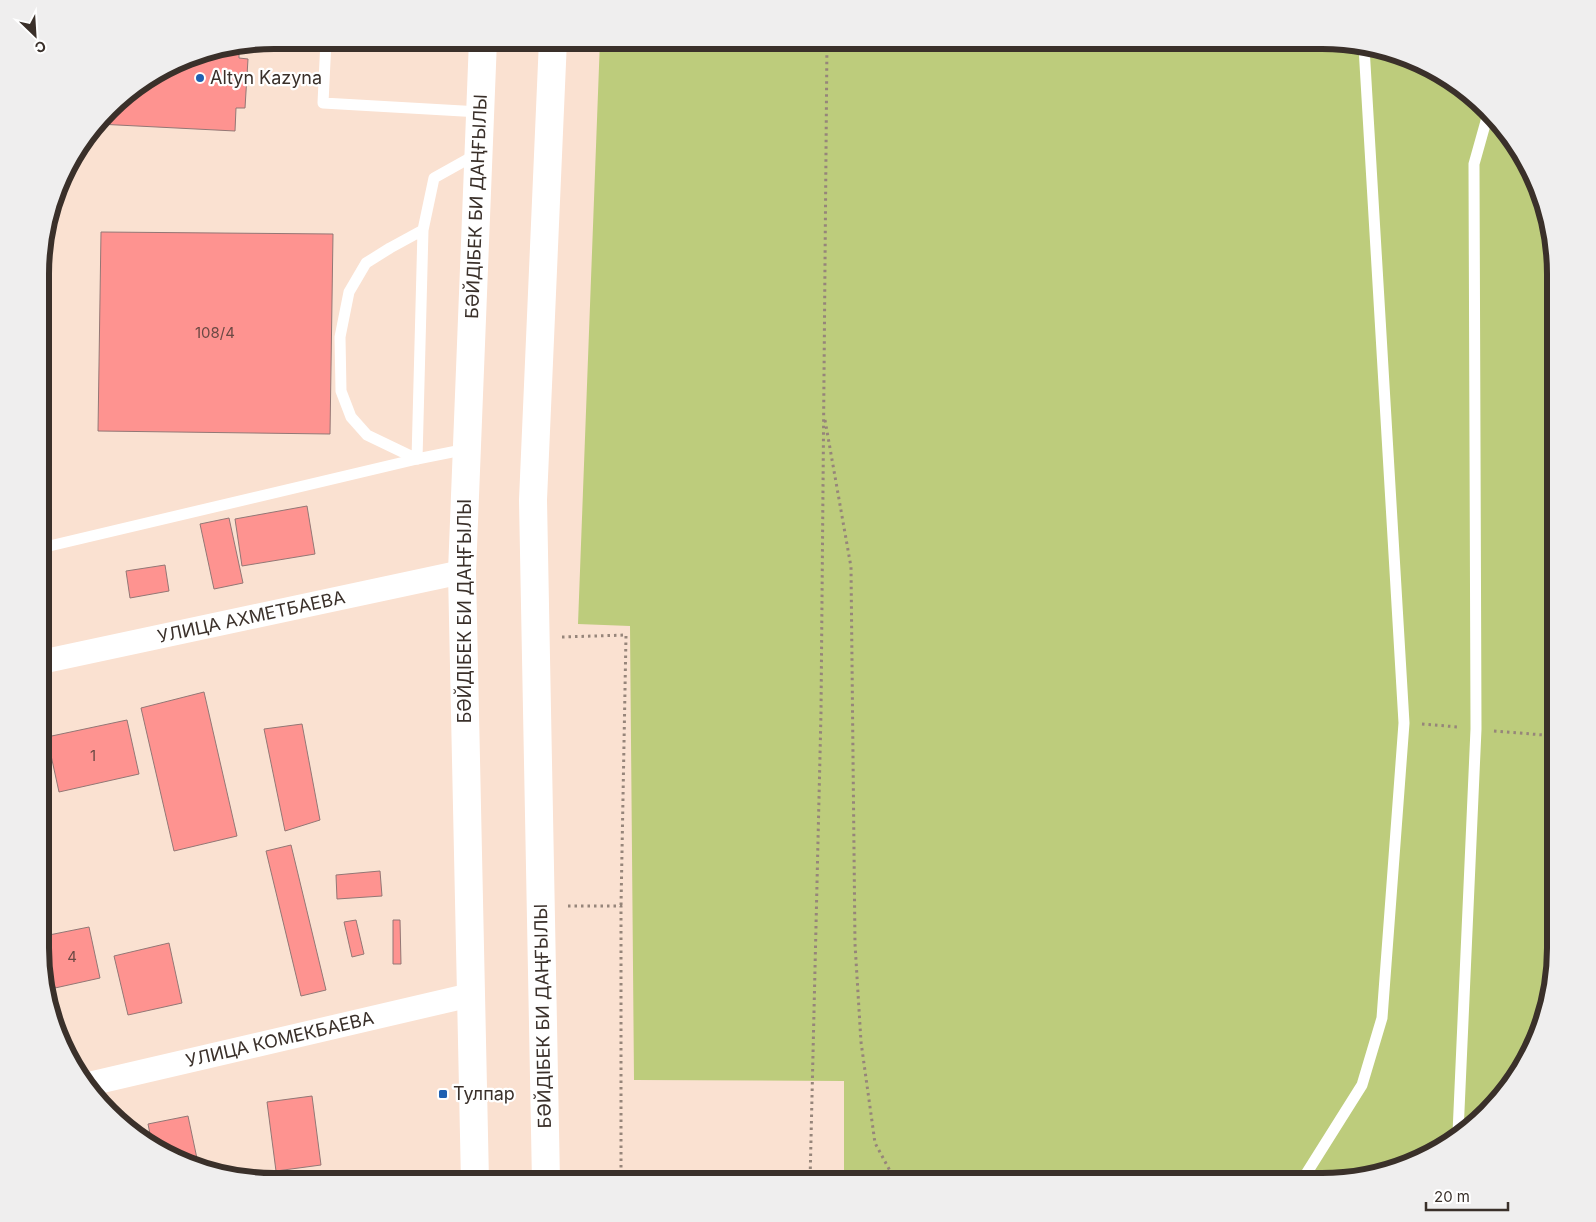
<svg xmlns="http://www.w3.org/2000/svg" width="1596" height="1222" font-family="Inter,sans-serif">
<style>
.green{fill:#bdcc7c}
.building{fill:#fe9390;stroke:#937775}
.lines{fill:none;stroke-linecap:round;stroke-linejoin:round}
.path{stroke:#96857a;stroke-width:3;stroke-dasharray:2.5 4;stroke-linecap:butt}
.service{stroke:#fff;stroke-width:11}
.minor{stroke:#fff;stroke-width:24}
.primary{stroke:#fff;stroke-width:28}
.poi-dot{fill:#1f60b1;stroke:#fff;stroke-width:2}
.labels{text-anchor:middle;stroke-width:4.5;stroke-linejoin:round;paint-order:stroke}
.number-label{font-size:15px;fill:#6b4944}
.poi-label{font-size:18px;fill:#3a302a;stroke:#fff;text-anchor:start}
.street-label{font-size:18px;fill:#3a302a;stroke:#fff}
.rim{fill:none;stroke:#3a302a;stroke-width:6}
</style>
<rect width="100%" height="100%" fill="#fae1d1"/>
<polygon class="green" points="600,40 1337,40 1411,58 1476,98 1532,171 1556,273 1555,964 1538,1038 1498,1102 1425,1158 1322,1182 844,1182 844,1081 634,1080 630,626 578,624"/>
<g class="building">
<polygon points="239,46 239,58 248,59 245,108 236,108 235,131 98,124 120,98 198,52"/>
<polygon points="101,232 333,234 330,434 98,431"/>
<polygon points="307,506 315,554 242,566 235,519"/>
<polygon points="229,518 243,583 214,589 200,524"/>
<polygon points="165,565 169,591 130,598 126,571"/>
<polygon points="204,692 237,836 174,851 141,708"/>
<polygon points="127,720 139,774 59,792 47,737"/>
<polygon points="302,724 320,820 285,831 264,729"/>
<polygon points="291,845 326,990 301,996 266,851"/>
<polygon points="380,871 382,896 337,899 336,875"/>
<polygon points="356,920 364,954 352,957 344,922"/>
<polygon points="393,920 400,920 401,964 393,964"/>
<polygon points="89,927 100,978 55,988 44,936"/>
<polygon points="169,943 182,1003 128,1015 114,956"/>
<polygon points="312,1096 321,1165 276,1171 267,1102"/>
<polygon points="188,1116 199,1168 185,1164 152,1144 148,1124"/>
</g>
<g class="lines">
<g class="path">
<polyline points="825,420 851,567 855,944 861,1042 875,1143 896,1182"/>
<polyline points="562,637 626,635 621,906"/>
<polyline points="1422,724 1458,727"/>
<polyline points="1494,731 1556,736"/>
<polyline points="568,906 621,906 621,1182"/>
<polyline points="810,1182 821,713 827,40"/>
</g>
<g class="service">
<polyline points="326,40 323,103 480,112"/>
<polyline points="423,230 390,248 366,263 349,292 340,337 341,391 351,417 367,435 417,459 423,230 434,178 477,154"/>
<polyline points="41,548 417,459 467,449"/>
<polyline points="1458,1133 1476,729 1474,164 1488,114"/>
<polyline points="1301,1182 1362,1085 1382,1018 1404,723 1364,47"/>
</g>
<g class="minor">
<path id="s1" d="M41 662 462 572"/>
<path id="s2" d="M89 1084 471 995"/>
</g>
<g class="primary">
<path id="s3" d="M475 1182 462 572 483 40"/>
<polyline points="546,1182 533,500 553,40"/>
</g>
</g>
<g class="poi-dot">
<circle cx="200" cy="78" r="5"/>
<rect x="438" y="1089" width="10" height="10" rx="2.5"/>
</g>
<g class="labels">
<g class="number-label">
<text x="215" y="338">108/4</text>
<text x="93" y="761">1</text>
<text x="72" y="962">4</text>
</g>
<g class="poi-label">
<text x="210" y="84">Altyn Kazyna</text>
<text x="453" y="1100">Тулпар</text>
</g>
<g class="street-label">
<text dy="6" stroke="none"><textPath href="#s3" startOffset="976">БӘЙДІБЕК БИ ДАҢҒЫЛЫ</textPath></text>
<text transform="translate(465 611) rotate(-90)" y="6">БӘЙДІБЕК БИ ДАҢҒЫЛЫ</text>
<text dy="6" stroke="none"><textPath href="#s1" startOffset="215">УЛИЦА АХМЕТБАЕВА</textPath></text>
<text transform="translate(543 1016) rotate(-91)" y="6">БӘЙДІБЕК БИ ДАҢҒЫЛЫ</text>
<text dy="6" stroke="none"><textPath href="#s2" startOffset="196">УЛИЦА КОМЕКБАЕВА</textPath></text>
</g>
</g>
<path d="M0 0H1596V1222H0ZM274 49H1322A225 225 0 0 1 1547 274V948A225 225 0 0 1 1322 1173H274A225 225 0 0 1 49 948V274A225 225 0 0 1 274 49Z" fill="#efeeee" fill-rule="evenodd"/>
<path class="rim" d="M274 49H1322A225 225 0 0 1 1547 274V948A225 225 0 0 1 1322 1173H274A225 225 0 0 1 49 948V274A225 225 0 0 1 274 49Z"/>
<g transform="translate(35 35) rotate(155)" stroke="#ffffff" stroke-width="4" paint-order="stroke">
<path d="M0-4L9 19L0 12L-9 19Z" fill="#3a302a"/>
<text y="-8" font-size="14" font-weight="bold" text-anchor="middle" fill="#3a302a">С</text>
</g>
<path d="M1426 1202v8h82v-8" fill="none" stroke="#3a302a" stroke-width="2.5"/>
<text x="1434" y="1202" font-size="15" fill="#3a302a" stroke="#ffffff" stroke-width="4" paint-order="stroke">20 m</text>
</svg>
